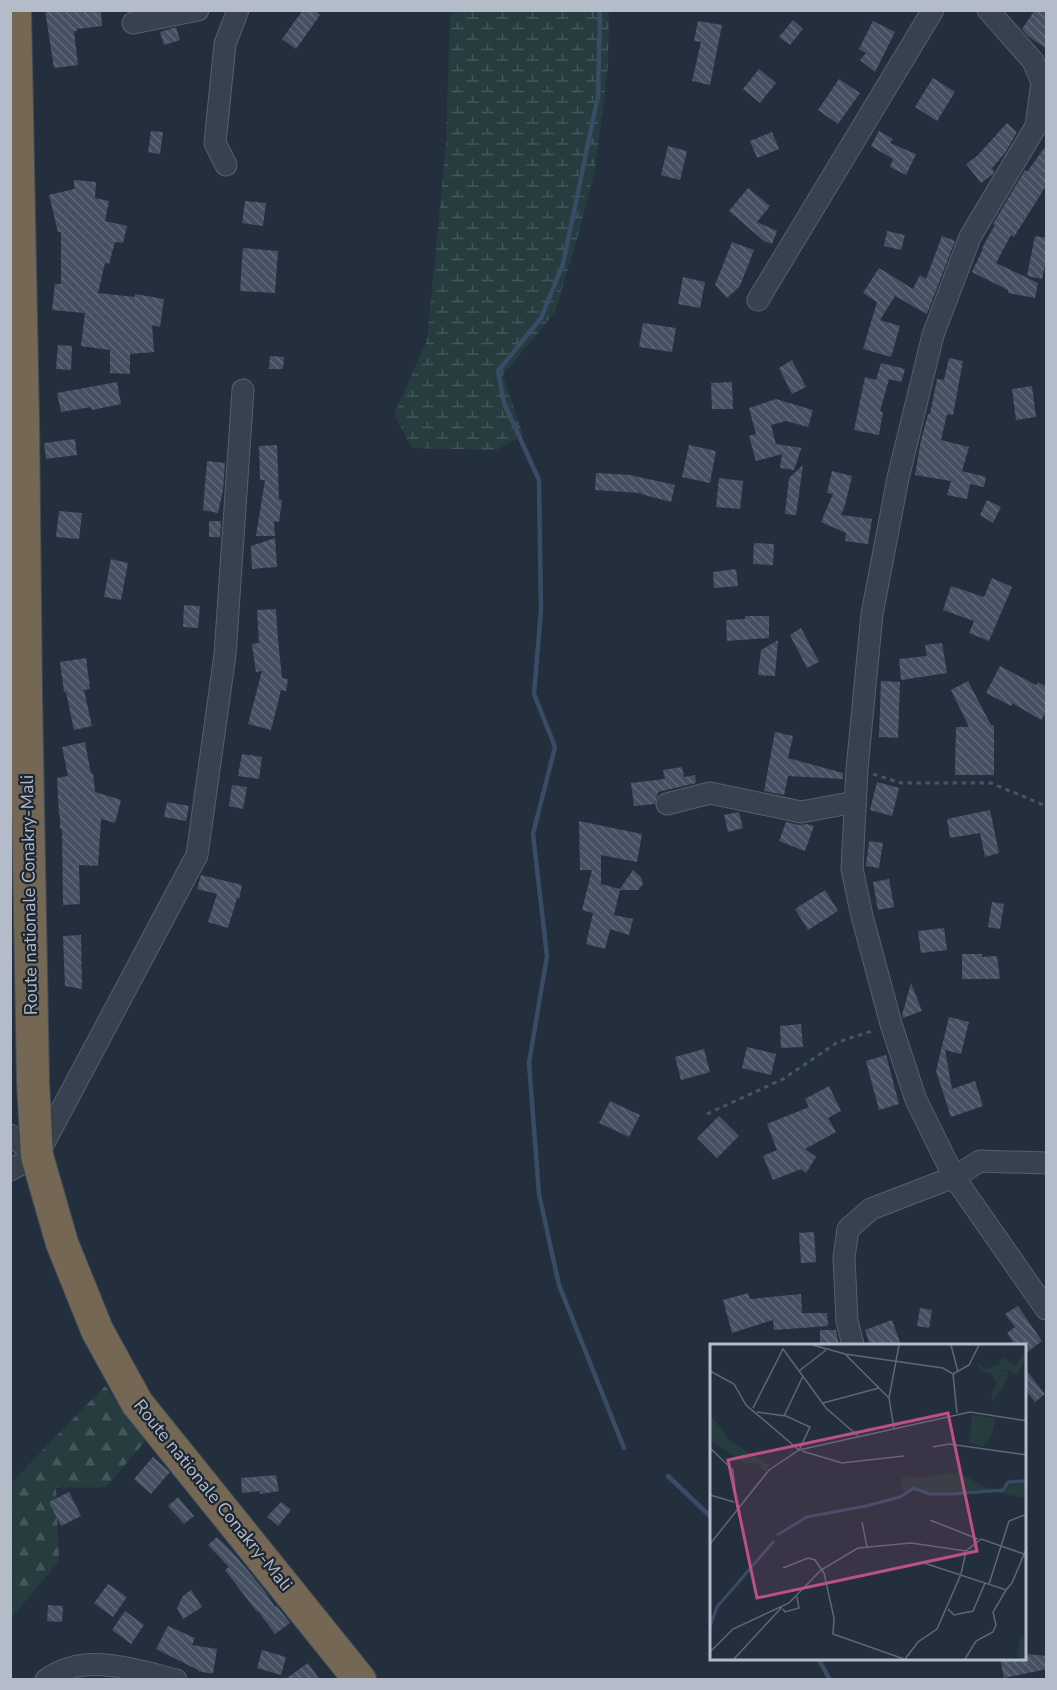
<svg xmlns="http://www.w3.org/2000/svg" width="1057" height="1690" font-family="'Nunito Sans',sans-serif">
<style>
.forest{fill:url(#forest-firs)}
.wetland{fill:url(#wetland-marsh)}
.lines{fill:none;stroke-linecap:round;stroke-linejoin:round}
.stream{stroke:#394c67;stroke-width:4.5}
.building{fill:url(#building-back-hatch)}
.minor-casing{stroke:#565f6c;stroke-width:23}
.highway-casing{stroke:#434c59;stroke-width:34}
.path{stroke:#44595c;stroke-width:3;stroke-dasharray:4.5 4.5;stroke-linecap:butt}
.minor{stroke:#38414e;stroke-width:21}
.highway{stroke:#746855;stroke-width:32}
.labels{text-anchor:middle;stroke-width:4.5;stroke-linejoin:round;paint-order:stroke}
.street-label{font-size:18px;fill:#b4bcc9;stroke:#1d2633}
.inset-river{fill:none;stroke:#394c67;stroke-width:3}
.inset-road{fill:none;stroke:#5e6776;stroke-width:1.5}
.view{fill:#bd5182;fill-opacity:0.15;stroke:#bd5182;stroke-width:3}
.inset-edge{fill:none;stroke:#b4bcc9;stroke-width:3}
</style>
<defs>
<pattern id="forest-firs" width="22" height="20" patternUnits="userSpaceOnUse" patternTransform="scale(1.5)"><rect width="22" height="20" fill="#263c3f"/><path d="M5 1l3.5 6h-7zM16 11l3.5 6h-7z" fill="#435659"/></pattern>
<pattern id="wetland-marsh" width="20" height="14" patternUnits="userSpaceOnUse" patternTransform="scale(1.5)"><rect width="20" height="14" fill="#263c3f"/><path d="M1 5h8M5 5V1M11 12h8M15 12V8" fill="none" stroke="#435659"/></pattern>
<pattern id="building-back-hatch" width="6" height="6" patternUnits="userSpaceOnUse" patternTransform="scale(1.5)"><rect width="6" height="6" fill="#455162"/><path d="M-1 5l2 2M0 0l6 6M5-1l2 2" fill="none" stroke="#5d6877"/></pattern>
</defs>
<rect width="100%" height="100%" fill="#242f3e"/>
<polygon class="forest" points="105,1386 146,1440 106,1487 56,1488 59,1561 11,1618 11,1483"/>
<polygon class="wetland" points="453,11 609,11 608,65 595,170 579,232 555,312 503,375 523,435 496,450 412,448 394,414 427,341 446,145 450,16"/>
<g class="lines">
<g class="stream">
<polyline points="600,10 598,96 563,264 541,318 498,371 504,403 539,480 541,610 534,694 555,747 533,834 547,956 529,1063 539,1194 559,1285 624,1448"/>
<polyline points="668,1476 712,1518"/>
<polyline points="818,1658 830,1680"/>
</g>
</g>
<g class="building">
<polygon points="45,10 101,10 102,26 77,29 77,31 74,31 78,65 54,68"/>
<polygon points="303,10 314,10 320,15 296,49 282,39"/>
<polygon points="1035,10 1047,10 1047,49 1028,36 1022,29"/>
<polygon points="793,20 803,29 790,45 779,37"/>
<polygon points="698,21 722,25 710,85 692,81 701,42 694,41"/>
<polygon points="873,21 895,32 875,72 860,60 866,53 859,49"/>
<polygon points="176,27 180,40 164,45 160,32"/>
<polygon points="759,69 776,83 760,103 743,89"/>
<polygon points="933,78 955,92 937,121 915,107"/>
<polygon points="839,79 860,93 838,124 818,110"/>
<polygon points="1007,123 1017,132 1005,153 992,168 994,172 993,174 981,183 966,164 977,156"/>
<polygon points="151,131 163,132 160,154 148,152"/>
<polygon points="879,131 893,139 890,143 916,154 906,175 890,167 893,159 871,146"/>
<polygon points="772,132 779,149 757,158 750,141"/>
<polygon points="1047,144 1047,184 1014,237 1011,235 996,263 1038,283 1035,298 1008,293 1008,290 972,272 983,249 982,248 995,225 993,224 1025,170 1027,172"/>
<polygon points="668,146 687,151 680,180 661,175"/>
<polygon points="74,180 96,182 95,198 109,201 105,221 127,226 123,243 115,242 109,264 105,263 98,293 135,297 135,294 164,299 160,327 152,325 154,352 130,354 130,374 110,373 110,350 81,346 85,313 52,310 55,284 61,284 61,232 58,232 49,195 74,189"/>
<polygon points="748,188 770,206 757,222 777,231 772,244 764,241 729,211"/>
<polygon points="245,201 266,203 263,226 242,223"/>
<polygon points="887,231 905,235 901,250 884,246"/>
<polygon points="942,236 955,241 927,314 895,296 880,320 900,326 891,357 863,349 877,302 863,293 879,268 913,289 920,275 926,279"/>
<polygon points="1035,236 1047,238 1047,255 1042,279 1027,276"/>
<polygon points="732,242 754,250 740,286 727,298 715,285"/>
<polygon points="243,248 278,251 275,293 240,291"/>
<polygon points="683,277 705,282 700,308 678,304"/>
<polygon points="643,323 676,328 672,352 639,347"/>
<polygon points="58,345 72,346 71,370 56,369"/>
<polygon points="270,356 284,357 283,369 269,369"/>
<polygon points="949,358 963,361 953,415 947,414 941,440 969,447 962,471 986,477 984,487 970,484 967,499 947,495 951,481 915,475 921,440 928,414 930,414 937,379 944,380"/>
<polygon points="792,360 806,387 792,394 779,368"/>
<polygon points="881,363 905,369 901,382 889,379 880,411 883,412 879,435 854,430 865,377 876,380"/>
<polygon points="117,382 121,404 92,410 91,407 61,412 57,393"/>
<polygon points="732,382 733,409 712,409 711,383"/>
<polygon points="1032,386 1036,417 1016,420 1012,389"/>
<polygon points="776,399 813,410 808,427 786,421 771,425 776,444 802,448 801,449 794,470 780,468 782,454 756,461 749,436 756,434 749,408"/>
<polygon points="75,439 77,455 46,459 44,443"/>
<polygon points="277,445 279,499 282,500 279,522 274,521 275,536 256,536 265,480 260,480 259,446"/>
<polygon points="689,445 716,451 710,483 682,477"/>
<polygon points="207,461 225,463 223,490 218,513 203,510"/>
<polygon points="803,465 796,515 785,514 789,478"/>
<polygon points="832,471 852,476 845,505 841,515 872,519 868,544 845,541 846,533 821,522 833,494 827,493"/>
<polygon points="596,473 630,475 675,485 671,502 641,494 641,493 595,490"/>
<polygon points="719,478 743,481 740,509 716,507"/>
<polygon points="987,500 1001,507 993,523 980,515"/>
<polygon points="59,511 82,513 79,539 56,537"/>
<polygon points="209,521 221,521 220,537 209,537"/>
<polygon points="275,538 277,567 252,569 251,546"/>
<polygon points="754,543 774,544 773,565 753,564"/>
<polygon points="111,559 128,563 121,600 104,597"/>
<polygon points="736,569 738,586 714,588 713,572"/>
<polygon points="992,578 1012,587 989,641 969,633 974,621 943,610 951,586 984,597"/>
<polygon points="184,605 200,606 198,628 183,627"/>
<polygon points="276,609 278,640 282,678 288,679 286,691 281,690 271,730 248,724 262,671 256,672 252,644 259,643 257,610"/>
<polygon points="745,616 769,616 769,638 727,641 726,620 745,619"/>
<polygon points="801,628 819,662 807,668 790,635"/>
<polygon points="778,640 775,676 758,675 761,650"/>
<polygon points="942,643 947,673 901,680 899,659 927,656 925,645"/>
<polygon points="86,658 90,689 84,690 92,726 74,730 66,692 64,692 60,662"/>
<polygon points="1000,666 1036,685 1038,682 1047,687 1047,711 1041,720 1012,703 1011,706 986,693"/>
<polygon points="881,681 900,682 898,738 879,737"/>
<polygon points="968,681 991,725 994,725 994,775 955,775 956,727 969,727 951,690"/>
<polygon points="775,732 793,736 788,758 843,773 843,779 788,776 784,795 764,791"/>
<polygon points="85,742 91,774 93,773 95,792 121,800 115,823 101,819 98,866 79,865 80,904 63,905 62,829 60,829 60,815 59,815 57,778 68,776 62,747"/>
<polygon points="242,754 262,757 259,779 238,776"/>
<polygon points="682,767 684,777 695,775 696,783 658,792 655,804 634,806 631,783 665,779 663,770"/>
<polygon points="877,782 899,788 892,816 870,810"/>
<polygon points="232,785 247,787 243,809 229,806"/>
<polygon points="167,802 189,806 186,821 164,817"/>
<polygon points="990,810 999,853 985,857 980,833 950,838 947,819"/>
<polygon points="739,812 743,828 728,832 724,815"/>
<polygon points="579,821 642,834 637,862 601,855 601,884 620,889 633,870 641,877 643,884 638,890 620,890 614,915 633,919 629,935 610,929 605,949 586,944 593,913 582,910 592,870 580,870"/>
<polygon points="786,822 799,825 807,824 814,826 805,851 779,841"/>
<polygon points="869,841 883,843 879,868 866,866"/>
<polygon points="201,875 242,885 239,899 237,898 228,928 208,922 217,894 197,889"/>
<polygon points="889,879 894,907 878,910 873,882"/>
<polygon points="825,890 838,911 808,930 795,909"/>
<polygon points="992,902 1004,904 1000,929 988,927"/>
<polygon points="944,928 947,950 921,953 918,931"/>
<polygon points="81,935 82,989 65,986 63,936"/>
<polygon points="962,954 982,954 982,957 997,956 1000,979 962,979"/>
<polygon points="911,983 922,1011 903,1018 902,1015"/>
<polygon points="949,1017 969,1022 961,1054 945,1050 952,1089 975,1081 983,1106 951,1117 936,1071"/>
<polygon points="801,1024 803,1047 781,1048 780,1026"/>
<polygon points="747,1047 776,1054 771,1075 742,1068"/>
<polygon points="704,1049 710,1072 681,1080 675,1057"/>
<polygon points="886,1055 899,1104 879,1110 866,1061"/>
<polygon points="829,1086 841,1111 828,1118 836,1132 805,1149 816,1157 806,1173 801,1169 773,1180 763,1156 777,1150 767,1124 809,1107 805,1099"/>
<polygon points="610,1101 640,1115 629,1137 599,1123"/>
<polygon points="719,1116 739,1136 717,1158 697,1138"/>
<polygon points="814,1232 816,1262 801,1263 799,1233"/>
<polygon points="748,1293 750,1299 801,1294 802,1313 827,1313 828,1326 774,1330 773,1320 732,1333 723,1300"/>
<polygon points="1018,1306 1042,1341 1026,1353 1026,1345 1015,1345 1007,1333 1015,1327 1005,1314"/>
<polygon points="920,1308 932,1310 929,1328 917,1326"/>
<polygon points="892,1320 901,1345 870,1345 865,1330"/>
<polygon points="820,1330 836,1330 839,1345 820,1345"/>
<polygon points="1026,1370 1045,1394 1035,1402 1026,1391"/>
<polygon points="153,1457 170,1472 151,1494 134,1479"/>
<polygon points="276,1475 279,1491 260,1494 260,1491 242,1493 241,1478"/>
<polygon points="69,1492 81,1516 61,1526 49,1502"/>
<polygon points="178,1497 194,1516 184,1524 168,1506"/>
<polygon points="281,1502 291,1510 278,1526 267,1517"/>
<polygon points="217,1537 235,1555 264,1590 275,1607 277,1606 290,1623 275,1634 258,1611 257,1612 225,1570 229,1567 208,1545"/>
<polygon points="108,1584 127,1597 113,1617 94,1603"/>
<polygon points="191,1590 202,1607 183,1619 177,1608 183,1596"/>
<polygon points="48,1605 63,1606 62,1622 47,1621"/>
<polygon points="125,1611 144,1625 131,1644 112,1630"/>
<polygon points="168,1626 195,1638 192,1645 217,1649 213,1674 198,1671 198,1670 156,1649"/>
<polygon points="262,1650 286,1657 281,1675 257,1668"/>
<polygon points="1026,1654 1047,1656 1047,1669 1004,1678 1000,1659 1026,1659"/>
<polygon points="308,1663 320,1680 284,1680"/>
</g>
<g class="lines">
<g class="minor-casing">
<g id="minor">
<polyline points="988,10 1033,61 1042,82 1036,126 970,237 933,335 898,478 872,614 857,769 852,869 862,916 891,1024 916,1100 954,1177 1046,1309"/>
<polyline points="133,23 198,10"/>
<polyline points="226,165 215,143 225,44 238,10"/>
<polyline points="758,300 933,10"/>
<polyline points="667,804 710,793 801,812 855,802"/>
<polyline points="10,1135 37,1156 10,1170"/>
<polyline points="38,1154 197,855 225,655 243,390"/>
<polyline points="853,1345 847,1321 844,1257 848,1229 871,1209 954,1177 980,1161 1046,1163"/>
<path d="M46 1680C84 1651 136 1670 176 1680"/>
</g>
</g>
<g class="highway-casing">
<polyline id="highway" points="15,10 23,422 26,696 33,1082 37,1156 62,1243 97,1330 137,1403 360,1680"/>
</g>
<g class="path">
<polyline points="873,774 901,783 991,783 1046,806"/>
<polyline points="707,1114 783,1079 838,1042 875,1030"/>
</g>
<use href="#minor" class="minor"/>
<use href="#highway" class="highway"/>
</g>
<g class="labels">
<g class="street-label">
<text transform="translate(29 895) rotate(-91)" y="6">Route nationale Conakry-Mali</text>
<text transform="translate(213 1495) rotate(51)" y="6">Route nationale Conakry-Mali</text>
</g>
</g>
<g transform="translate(710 1344)">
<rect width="316" height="316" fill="#242f3e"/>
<path d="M299 27 294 41 283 58 281 51 287 39 280 28Z" fill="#263c3f"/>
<path d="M316 6V15L307 31 299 26 277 29 268 23 267 18 275 25 289 21 292 13 305 22ZM0 70 20 97 60 121 55 128 46 118 36 120 0 96ZM262 71 286 74 281 94 273 103 259 98ZM311 291 316 294V315H311L307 308Z" fill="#263c3f"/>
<path d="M249 128 276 144 292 145 297 137 316 134V154L273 146 232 151 193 146 191 135 195 132 206 134Z" fill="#263c3f"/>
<path class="inset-river" d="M67 191 97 173 156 162 190 153 204 144 219 150H242L293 146 298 138 317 137M0 283 7 263 64 197"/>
<path class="inset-road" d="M103 1 135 10 179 54M241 1 248 28M135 10 233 24 243 30 247 69M0 27 24 40 36 61 89 106 100 83 76 72 47 68M89 27 116 6M243 30 259 21 269 1M113 59 169 44M43 64 73 5 116 64 148 92M74 72 93 32M184 84 179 54 189 1M223 103 239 100 317 111M0 104 23 126 27 164M92 107 132 119 194 112M0 151 24 158M220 176 268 195M152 178 157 203M0 200 59 126 89 106 260 68 317 77M214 219 296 246 302 239 317 203M73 224 98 214 105 216 114 229 124 274 123 290 194 315M279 240 299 177 317 170M73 265 75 268 89 264 87 253M238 265 244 271 263 267 275 239M0 308 23 285 79 259 111 226 148 204 201 199 256 207 271 195 317 211M24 315 72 263M195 315 208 298 227 285 251 230 256 207M255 315 266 297 283 288 286 281 283 268 296 246"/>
<path class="view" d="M238 69 267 207 47 254 18 116Z"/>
<rect width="316" height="316" class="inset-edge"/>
</g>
<rect width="1057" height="1690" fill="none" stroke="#b4bcc9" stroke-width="24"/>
</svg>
